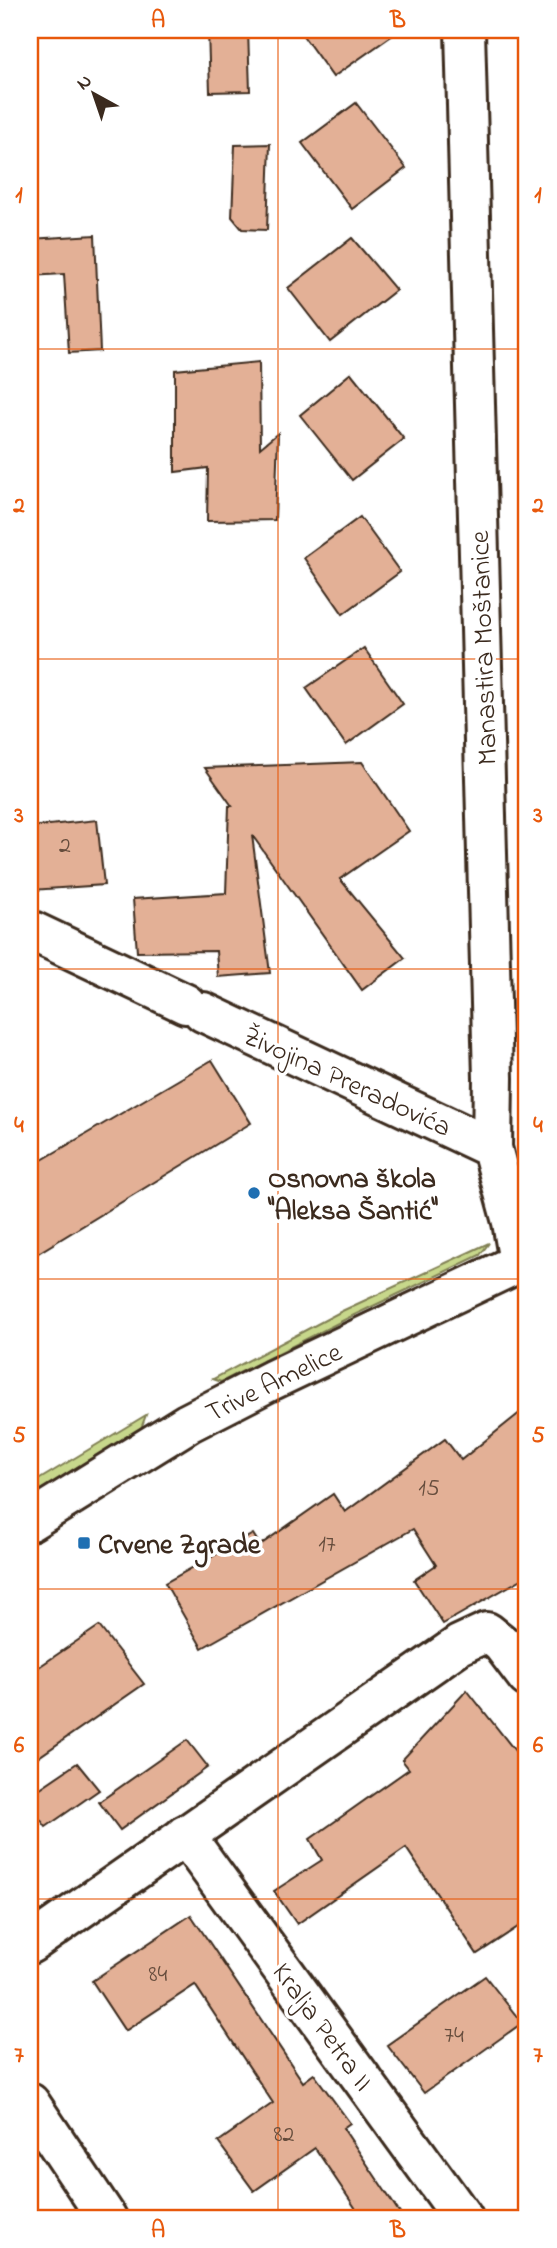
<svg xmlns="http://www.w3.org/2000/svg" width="557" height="2248" font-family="'Indie Flower',sans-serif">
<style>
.green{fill:#c7d78b;stroke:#818054;stroke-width:2}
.building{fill:#e3b096;stroke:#3b2a1e;stroke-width:2}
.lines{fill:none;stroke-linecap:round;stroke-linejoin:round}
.minor-casing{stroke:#3b2a1e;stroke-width:44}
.tertiary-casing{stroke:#3b2a1e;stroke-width:44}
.secondary-casing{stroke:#3b2a1e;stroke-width:44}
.minor{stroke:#fff;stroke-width:38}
.tertiary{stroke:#fff;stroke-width:38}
.secondary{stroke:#fff;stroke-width:38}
.grid{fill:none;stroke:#e8590c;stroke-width:2;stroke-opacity:0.55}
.poi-dot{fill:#1f6fb2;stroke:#fff;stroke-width:2.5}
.labels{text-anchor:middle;stroke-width:7;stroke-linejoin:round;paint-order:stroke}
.number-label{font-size:24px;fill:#654c3c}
.street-label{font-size:28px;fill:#3b2a1e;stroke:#fff}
.poi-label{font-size:28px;font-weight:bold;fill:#3b2a1e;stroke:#fff;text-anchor:start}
.neatline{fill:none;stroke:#e8590c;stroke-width:2.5}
.grid-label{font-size:23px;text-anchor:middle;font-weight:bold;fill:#e8590c}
</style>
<rect width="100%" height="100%" fill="#fff"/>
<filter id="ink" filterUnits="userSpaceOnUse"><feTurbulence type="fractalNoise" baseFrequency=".0143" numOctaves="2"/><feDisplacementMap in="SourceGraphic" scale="14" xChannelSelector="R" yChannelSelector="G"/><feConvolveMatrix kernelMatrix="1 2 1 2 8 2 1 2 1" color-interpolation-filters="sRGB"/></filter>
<g filter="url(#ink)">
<g class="green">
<polygon points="489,1243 480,1255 348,1318 221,1382 213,1379 342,1311"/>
<polygon points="146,1415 140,1431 30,1496 30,1485"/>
</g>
<g class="building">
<polygon points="208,30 248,30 250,91 210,92"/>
<polygon points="299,30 400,30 333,77"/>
<polygon points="356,103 406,168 352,209 302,143"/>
<polygon points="270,144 267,230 242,229 232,217 235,145"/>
<polygon points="95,235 100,351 69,353 64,274 30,276 30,239"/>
<polygon points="352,238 396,290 330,342 288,288"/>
<polygon points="259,362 260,448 278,433 275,520 207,521 208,468 175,472 175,370"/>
<polygon points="351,373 404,439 352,480 300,415"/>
<polygon points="360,517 400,572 343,614 304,558"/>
<polygon points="364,648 403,704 346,745 306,688"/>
<polygon points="362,762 409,831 340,879 405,958 362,990 252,835 270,973 218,977 216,951 137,952 133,899 226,893 229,806 232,806 205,768"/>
<polygon points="97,820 104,885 32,890 30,827"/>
<polygon points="212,1060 251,1123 30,1258 30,1167"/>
<polygon points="527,1407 527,1576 443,1624 414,1580 436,1565 413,1529 202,1648 165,1583 253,1534 260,1545 333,1494 345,1512 445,1439 461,1460"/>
<polygon points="99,1626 144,1684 30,1763 30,1673"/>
<polygon points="467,1690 527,1766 527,1921 477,1954 406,1848 297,1924 274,1891 322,1860 310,1839 409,1769 402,1760"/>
<polygon points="187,1740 208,1767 120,1830 99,1802"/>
<polygon points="77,1763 99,1790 46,1827 30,1806 30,1795"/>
<polygon points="191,1915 303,2082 314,2074 350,2123 343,2128 403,2218 362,2218 315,2148 254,2191 218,2142 273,2103 195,1985 125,2031 92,1981"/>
<polygon points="485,1976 522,2023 424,2093 387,2045"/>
</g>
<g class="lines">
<g class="minor-casing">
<g id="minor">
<polyline points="465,30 493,1078 492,1148 512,1222 519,1262"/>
<polyline points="30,930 186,1004"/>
<polyline points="203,1012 492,1148"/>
<polyline points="185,1835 463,2218"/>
<polyline points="30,1944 459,1645 487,1632 502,1644 527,1677"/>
</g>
</g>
<g class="tertiary-casing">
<polyline id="tertiary" points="30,2103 107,2218"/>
</g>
<g class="secondary-casing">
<polyline id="secondary" points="30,1521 188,1423 272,1380 527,1259"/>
</g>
<use href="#minor" class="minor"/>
<use href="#tertiary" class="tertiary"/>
<use href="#secondary" class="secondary"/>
</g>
</g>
<path class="grid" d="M278 30V2218M30 349H527M30 659H527M30 969H527M30 1279H527M30 1589H527M30 1899H527"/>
<g class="poi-dot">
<circle cx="254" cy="1193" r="7"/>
<rect x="77" y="1536" width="14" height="14" rx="3.5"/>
</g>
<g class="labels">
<g class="number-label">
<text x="65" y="852">2</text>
<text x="429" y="1495">15</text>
<text x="327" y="1551">17</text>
<text x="158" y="1981">84</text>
<text x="454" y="2042">74</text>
<text x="284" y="2141">82</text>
</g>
<g class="street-label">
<text transform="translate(482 648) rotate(-92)" y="10">Manastira Moštanice</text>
<text transform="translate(348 1080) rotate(25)" y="10">Živojina Preradovića</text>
<text transform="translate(273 1381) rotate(-26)" y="10">Trive Amelice</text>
<text transform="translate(324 2026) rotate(54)" y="10">Kralja Petra II</text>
</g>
<g class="poi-label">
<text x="268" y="1187">Osnovna škola<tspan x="268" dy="32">"Aleksa Šantić"</tspan></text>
<text x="98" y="1553">Crvene Zgrade</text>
</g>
</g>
<rect width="557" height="2248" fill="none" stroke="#fff" stroke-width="77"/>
<g transform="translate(94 94) rotate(320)" stroke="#ffffff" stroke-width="5" paint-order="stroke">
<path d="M0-5L12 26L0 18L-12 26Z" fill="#3b2a1e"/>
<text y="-10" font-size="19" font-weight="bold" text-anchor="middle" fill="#3b2a1e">N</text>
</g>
<rect x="38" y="38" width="480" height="2172" class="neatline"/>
<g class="grid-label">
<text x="158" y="27">A</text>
<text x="398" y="27">B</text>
<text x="19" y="202">1</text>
<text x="538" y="202">1</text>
<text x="19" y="512">2</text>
<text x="538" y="512">2</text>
<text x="19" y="822">3</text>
<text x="538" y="822">3</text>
<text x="19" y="1132">4</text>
<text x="538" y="1132">4</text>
<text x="19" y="1442">5</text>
<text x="538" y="1442">5</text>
<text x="19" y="1752">6</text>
<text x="538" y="1752">6</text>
<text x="19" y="2062">7</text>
<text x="538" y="2062">7</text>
<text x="158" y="2237">A</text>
<text x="398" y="2237">B</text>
</g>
</svg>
